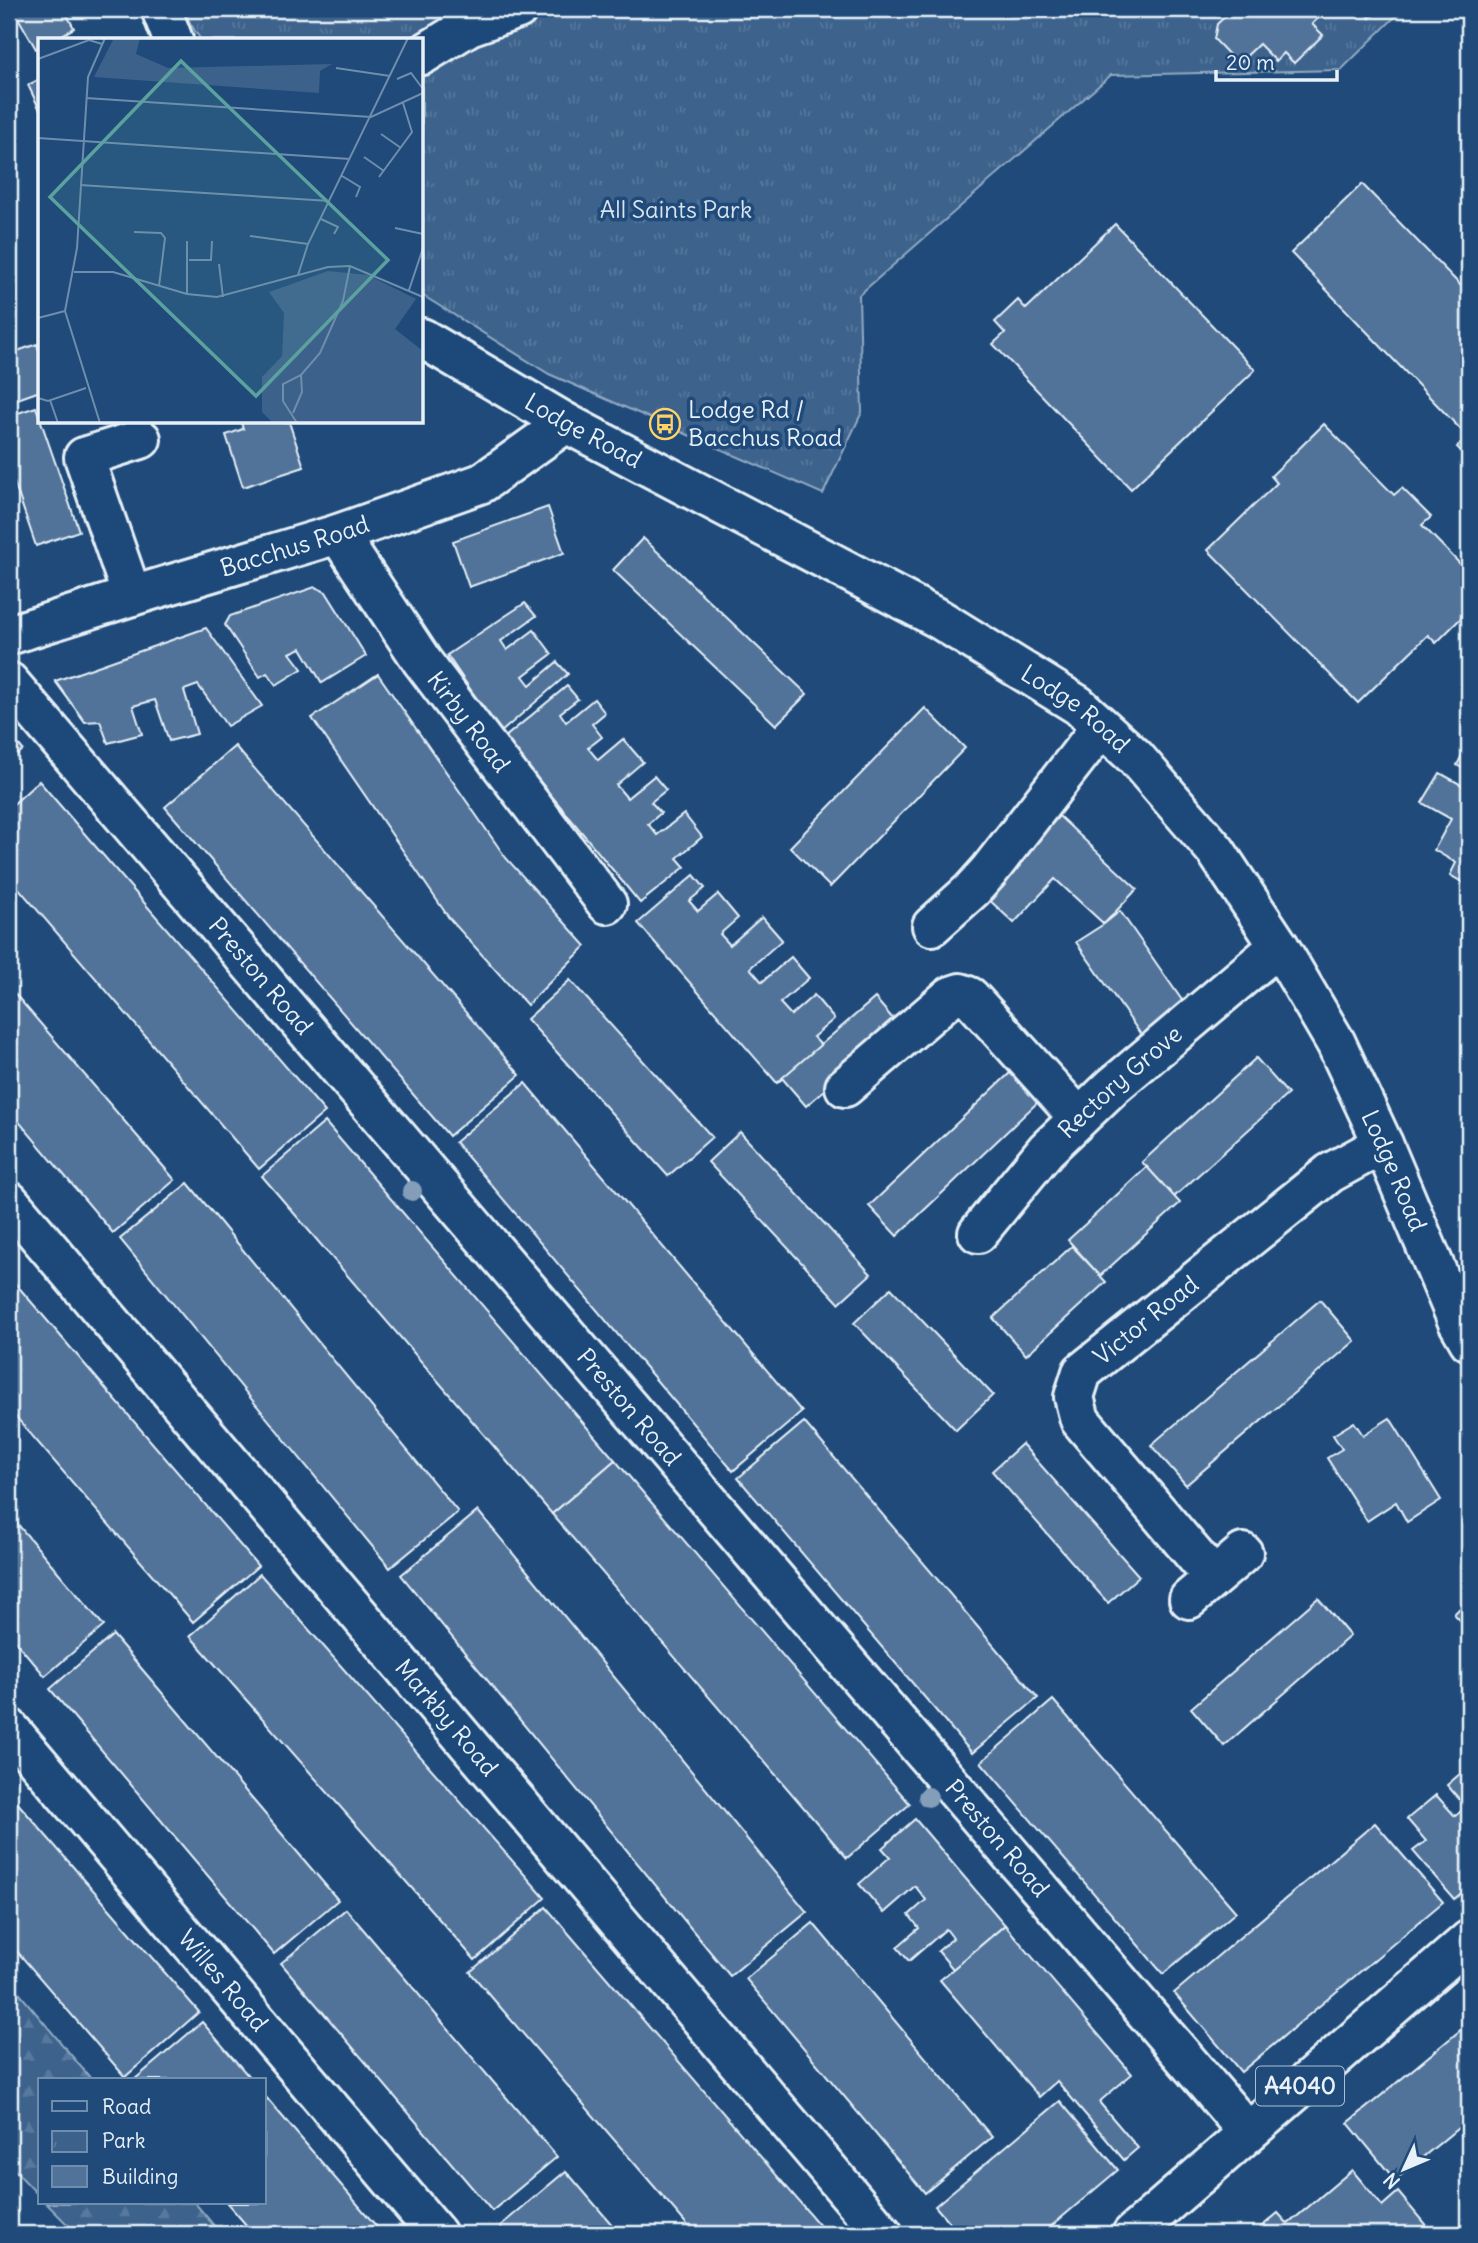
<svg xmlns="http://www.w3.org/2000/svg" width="1478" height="2243" font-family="Delius,sans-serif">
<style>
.forest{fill:url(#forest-firs);stroke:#92aac2;stroke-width:2}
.park{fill:url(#park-tufts);stroke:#92aac2;stroke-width:2}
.building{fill:#517399;stroke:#e8f1f8;stroke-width:2}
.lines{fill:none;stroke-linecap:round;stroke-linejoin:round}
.minor-casing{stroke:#e8f1f8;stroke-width:44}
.major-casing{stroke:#e8f1f8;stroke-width:44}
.minor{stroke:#1f4a7a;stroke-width:38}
.major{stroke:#1f4a7a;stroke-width:38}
.tree{fill:#849eb9}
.labels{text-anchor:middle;stroke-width:7;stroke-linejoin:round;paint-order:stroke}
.shield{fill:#1f4a7a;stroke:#acbfd2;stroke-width:2}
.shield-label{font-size:23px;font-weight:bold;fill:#e8f1f8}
.park-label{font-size:24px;fill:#d7e3ed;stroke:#1f4a7a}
.poi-label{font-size:24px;fill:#e8f1f8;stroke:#1f4a7a;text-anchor:start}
.street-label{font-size:24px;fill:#e8f1f8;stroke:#1f4a7a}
.inset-road{fill:none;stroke:#6f8dac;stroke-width:2}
.view{fill:#5ba19e;fill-opacity:0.15;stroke:#5ba19e;stroke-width:3.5}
.inset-edge{fill:none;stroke:#e8f1f8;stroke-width:3.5}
</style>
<defs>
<pattern id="forest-firs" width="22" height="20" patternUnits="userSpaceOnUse" patternTransform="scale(1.75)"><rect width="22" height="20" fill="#3c628c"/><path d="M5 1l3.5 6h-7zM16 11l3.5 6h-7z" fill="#58799d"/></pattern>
<pattern id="park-tufts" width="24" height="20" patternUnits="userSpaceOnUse" patternTransform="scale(1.75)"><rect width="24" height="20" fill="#3c628c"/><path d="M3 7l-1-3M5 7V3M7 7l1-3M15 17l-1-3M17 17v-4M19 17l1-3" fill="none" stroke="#58799d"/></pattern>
</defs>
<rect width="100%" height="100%" fill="#1f4a7a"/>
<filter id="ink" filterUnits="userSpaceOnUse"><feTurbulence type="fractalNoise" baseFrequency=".0143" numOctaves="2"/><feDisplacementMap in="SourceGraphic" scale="14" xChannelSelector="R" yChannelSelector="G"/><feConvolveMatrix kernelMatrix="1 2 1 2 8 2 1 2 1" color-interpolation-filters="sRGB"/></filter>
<g filter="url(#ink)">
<g class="forest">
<polygon points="9,1981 92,2080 40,2080 40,2197 9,2164"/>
<polygon points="46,2203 195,2203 221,2234 77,2234"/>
</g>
<polygon class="park" points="184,9 1403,9 1341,70 1111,75 859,295 862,412 823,494 549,374 422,295 422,40 201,40 191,25"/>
<g class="building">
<polygon points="13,9 64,9 74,28 53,40 40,40 40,47 36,49"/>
<polygon points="1256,9 1328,9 1312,24 1323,35 1294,63 1284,53 1276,61 1259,44 1238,64 1214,39 1217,24 1231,11 1248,16"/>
<polygon points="1361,9 1380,9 1370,18"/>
<polygon points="40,79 40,110 28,85"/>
<polygon points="1362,184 1469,294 1469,459 1457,447 1468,437 1291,253"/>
<polygon points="1115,224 1255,370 1131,489 993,344 1005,333 995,322 1018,300 1026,309"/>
<polygon points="37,344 40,354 40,391 9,402 9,354"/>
<polygon points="36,407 79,531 36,546 9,467 9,416"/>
<polygon points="241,422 289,422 304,467 243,487 226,435 243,429"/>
<polygon points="1324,424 1394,495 1402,488 1431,517 1422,525 1469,573 1469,610 1436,643 1428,635 1358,703 1208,550 1277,483 1271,476"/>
<polygon points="548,507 564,553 469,587 453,541"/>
<polygon points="643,538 807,694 776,725 613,570"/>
<polygon points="315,587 326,592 366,656 322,683 301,648 290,653 302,669 276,685 267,673 260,677 225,625 230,616"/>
<polygon points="525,603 536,616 501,641 507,650 534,630 552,654 523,676 530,685 557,662 568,674 500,733 447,655"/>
<polygon points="206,628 262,706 227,726 198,685 184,690 197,734 169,741 155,700 133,706 142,734 108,743 100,721 85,722 55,681"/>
<polygon points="378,674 506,858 586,946 527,1005 449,918 312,718"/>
<polygon points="567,686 578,699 560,713 566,722 594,699 605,713 592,724 602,737 588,748 598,760 623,739 643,762 616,785 627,798 654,776 666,790 651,802 661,813 648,824 657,835 684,814 702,837 677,858 685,867 640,903 504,738"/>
<polygon points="925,708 965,748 830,887 790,847"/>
<polygon points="9,733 23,750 9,762"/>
<polygon points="235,746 520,1075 449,1136 165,807"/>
<polygon points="1463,753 1469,756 1469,772 1457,765"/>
<polygon points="1440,773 1469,789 1469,886 1450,875 1456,863 1434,850 1451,819 1422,803"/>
<polygon points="39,781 325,1112 259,1169 9,877 9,808"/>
<polygon points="1059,816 1137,889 1104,924 1055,879 1014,923 985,896"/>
<polygon points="694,875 705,888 689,901 698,911 718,894 738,918 720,934 730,945 762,917 782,940 750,968 762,982 791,957 809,978 780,1003 791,1015 814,995 834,1019 813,1037 821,1045 777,1083 638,923"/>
<polygon points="1120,911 1186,1006 1142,1036 1076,942 1104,924"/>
<polygon points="570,980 712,1137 668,1176 527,1019"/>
<polygon points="9,987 175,1180 113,1233 9,1110"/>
<polygon points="875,998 899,1026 806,1106 782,1078"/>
<polygon points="1256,1058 1288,1094 1174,1197 1142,1162"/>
<polygon points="1011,1072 1039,1101 897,1236 869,1206"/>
<polygon points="525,1083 802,1412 733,1471 455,1142"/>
<polygon points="325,1122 615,1460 552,1514 262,1176"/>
<polygon points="740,1132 871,1274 839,1303 708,1162"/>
<polygon points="1147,1167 1180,1203 1100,1276 1068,1240"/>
<polygon points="188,1183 458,1512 390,1568 120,1239"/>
<polygon points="1072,1246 1106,1282 1026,1355 993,1318"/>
<polygon points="9,1276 258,1566 193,1622 9,1409"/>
<polygon points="891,1288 993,1395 956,1430 854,1323"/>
<polygon points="1320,1300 1355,1341 1186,1485 1151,1445"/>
<polygon points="1390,1418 1441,1500 1407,1522 1396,1502 1367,1521 1327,1458 1342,1449 1333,1435 1354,1422 1363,1435"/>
<polygon points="804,1422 1038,1698 972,1753 738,1478"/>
<polygon points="1022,1444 1139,1576 1108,1603 992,1471"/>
<polygon points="615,1460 910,1804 847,1858 552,1514"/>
<polygon points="478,1511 807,1912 730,1976 401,1575"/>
<polygon points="9,1514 104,1626 45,1676 9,1634"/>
<polygon points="260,1574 545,1898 475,1960 190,1636"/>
<polygon points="1318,1598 1350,1636 1224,1746 1191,1708"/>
<polygon points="1469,1599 1469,1629 1454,1614"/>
<polygon points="113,1635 338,1900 274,1954 50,1689"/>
<polygon points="1053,1700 1236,1912 1163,1974 981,1762"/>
<polygon points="1469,1766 1469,1887 1454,1899 1413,1851 1426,1841 1407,1819 1436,1795 1455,1816 1466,1807 1447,1785"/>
<polygon points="9,1793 199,2012 125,2077 9,1942"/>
<polygon points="915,1819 1005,1925 953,1969 938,1951 953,1938 946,1929 909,1961 897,1947 919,1928 909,1915 926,1900 915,1886 884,1913 859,1884 890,1857 882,1848"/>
<polygon points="1375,1823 1443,1902 1241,2072 1174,1993"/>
<polygon points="546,1907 827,2234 695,2234 470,1972"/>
<polygon points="346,1909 557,2157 492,2211 281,1963"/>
<polygon points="813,1923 992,2137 925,2193 746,1979"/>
<polygon points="1005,1925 1132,2074 1099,2102 1138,2148 1124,2160 1057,2081 1039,2097 940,1980"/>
<polygon points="202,2022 252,2080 134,2080"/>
<polygon points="1469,2023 1469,2119 1395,2180 1348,2123"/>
<polygon points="264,2095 383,2234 254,2234 227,2203 264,2203"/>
<polygon points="1060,2101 1118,2170 1042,2234 959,2234 935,2206"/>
<polygon points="1352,2170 1382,2206 1398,2192 1433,2234 1254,2233 1278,2213 1288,2224"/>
<polygon points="566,2171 620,2234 507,2234 500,2226"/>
</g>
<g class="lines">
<g class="minor-casing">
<g id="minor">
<polyline points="161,9 173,40"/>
<polyline points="422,55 469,26 518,9"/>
<path id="s1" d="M422 338 566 423 939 619 1078 705 1135 757 1216 851 1279 946 1336 1043 1383 1144 1458 1322 1469 1341"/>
<path id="s2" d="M338 534 422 661 607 904"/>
<polyline points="132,596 84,457 141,439"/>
<path id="s3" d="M9 635 132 596 338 534 482 483 566 423"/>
<path id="s4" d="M9 682 1247 2131"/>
<polyline points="932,926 972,890 989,871 1101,727"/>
<polyline points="845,1087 951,996 960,993 970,997 1079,1118"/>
<path id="s5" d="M9 1201 883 2234"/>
<path id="s6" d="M978 1233 1046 1150 1113 1086 1279 946"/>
<path id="s7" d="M1213 1577 1080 1420 1074 1397 1082 1372 1330 1173 1383 1144"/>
<polyline points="1189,1599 1243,1553"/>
<path id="s8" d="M9 1728 437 2234"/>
</g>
</g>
<g class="major-casing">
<polyline id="major" points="1132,2234 1469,1940"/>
</g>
<use href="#minor" class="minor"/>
<use href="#major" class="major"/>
</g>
<g class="tree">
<circle cx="412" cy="1191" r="10"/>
<circle cx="928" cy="1797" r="10"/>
</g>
</g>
<defs>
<g id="bus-ring" transform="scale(1.575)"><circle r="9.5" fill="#1f4a7a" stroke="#ffd166" stroke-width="1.5"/><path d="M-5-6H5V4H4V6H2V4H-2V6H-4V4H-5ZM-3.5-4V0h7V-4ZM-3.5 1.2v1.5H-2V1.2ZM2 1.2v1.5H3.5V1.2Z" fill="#ffd166"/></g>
</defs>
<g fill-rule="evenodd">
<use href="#bus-ring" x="665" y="424"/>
</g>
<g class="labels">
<rect class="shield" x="1256" y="2066.5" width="88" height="39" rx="5"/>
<g class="shield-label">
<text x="1300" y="2094">A4040</text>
</g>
<g class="park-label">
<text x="676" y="218">All Saints Park</text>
</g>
<g class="poi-label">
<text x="688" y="418">Lodge Rd /<tspan x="688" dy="28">Bacchus Road</tspan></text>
</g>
<g class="street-label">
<text dy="8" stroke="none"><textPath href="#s1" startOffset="186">Lodge Road</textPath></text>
<text dy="8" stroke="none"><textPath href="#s3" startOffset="299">Bacchus Road</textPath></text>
<text dy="8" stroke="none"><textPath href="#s1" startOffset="752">Lodge Road</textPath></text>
<text dy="8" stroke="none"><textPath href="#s2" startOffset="229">Kirby Road</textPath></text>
<text dy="8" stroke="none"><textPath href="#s4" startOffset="387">Preston Road</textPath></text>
<text dy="8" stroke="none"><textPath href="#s6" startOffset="208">Rectory Grove</textPath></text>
<text dy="8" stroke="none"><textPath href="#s1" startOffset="1320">Lodge Road</textPath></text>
<text dy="8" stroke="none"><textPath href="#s7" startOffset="338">Victor Road</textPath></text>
<text dy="8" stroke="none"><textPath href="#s4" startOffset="954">Preston Road</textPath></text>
<text dy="8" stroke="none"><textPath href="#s5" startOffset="677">Markby Road</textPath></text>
<text dy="8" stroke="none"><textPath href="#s4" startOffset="1521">Preston Road</textPath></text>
<text dy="8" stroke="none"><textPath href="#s8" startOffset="331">Willes Road</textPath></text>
</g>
</g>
<g transform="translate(38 38)">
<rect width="385" height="385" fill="#1f4a7a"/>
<path d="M76 0H102L98 16 130 30 294 26 282 33 281 55 56 39Z" fill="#3c628c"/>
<path d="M290 233 330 237 378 261 357 291 385 313V385H235L224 374V339L244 318 246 275 231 254Z" fill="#3c628c"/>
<path class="inset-road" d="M0 21 51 2 64 6M298 30 352 38M359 41 373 35 385 51M48 60 333 79 385 55M343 96 363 110M0 100 312 121M326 119 346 133M304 138 322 149 318 159M341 139 374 94 365 65M42 147 292 163M283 181 300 189 296 196M357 190 385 196M96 194 123 195 127 200 121 248M212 198 270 206M151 222H173L174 203M181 226 185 259M36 234H75L149 256 179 259 290 229 312 228 385 259M260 237 270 206 370 0M371 252 385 210M149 256V203M0 280 27 273M0 360 10 363 48 350M12 362 20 385M255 375 264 354 263 337M62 385 27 273 39 210 50 39 67 0M259 385 245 363V346L263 337 282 315 305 263 312 228"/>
<path class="view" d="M143 23 350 222 218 358 12 159Z"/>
<rect width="385" height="385" class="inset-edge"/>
</g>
<rect width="1478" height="2243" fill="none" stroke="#1f4a7a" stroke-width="35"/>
<rect x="18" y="18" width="1443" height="2208" fill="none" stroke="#e8f1f8" stroke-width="2.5" filter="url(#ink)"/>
<rect x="38" y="2078" width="228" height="126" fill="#1f4a7a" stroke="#6f8dac" stroke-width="2"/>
<rect x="52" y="2101" width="35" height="10" fill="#1f4a7a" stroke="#6f8dac" stroke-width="2"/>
<text x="102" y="2114" font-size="21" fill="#e8f1f8">Road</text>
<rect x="52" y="2131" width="35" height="21" fill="url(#park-tufts)" stroke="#6f8dac" stroke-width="2"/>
<text x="102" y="2148" font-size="21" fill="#e8f1f8">Park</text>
<rect x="52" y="2166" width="35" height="21" fill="#517399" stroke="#6f8dac" stroke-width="2"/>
<text x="102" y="2184" font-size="21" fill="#e8f1f8">Building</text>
<g transform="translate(1404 2169) rotate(226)" stroke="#1f4a7a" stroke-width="5" paint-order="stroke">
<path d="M0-5L12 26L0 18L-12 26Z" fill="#e8f1f8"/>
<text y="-10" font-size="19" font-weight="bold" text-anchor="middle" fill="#e8f1f8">N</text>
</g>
<path d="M1216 70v10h121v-10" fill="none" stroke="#e8f1f8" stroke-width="3.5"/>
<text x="1226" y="70" font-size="21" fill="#e8f1f8" stroke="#1f4a7a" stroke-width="5" paint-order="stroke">20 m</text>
</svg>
